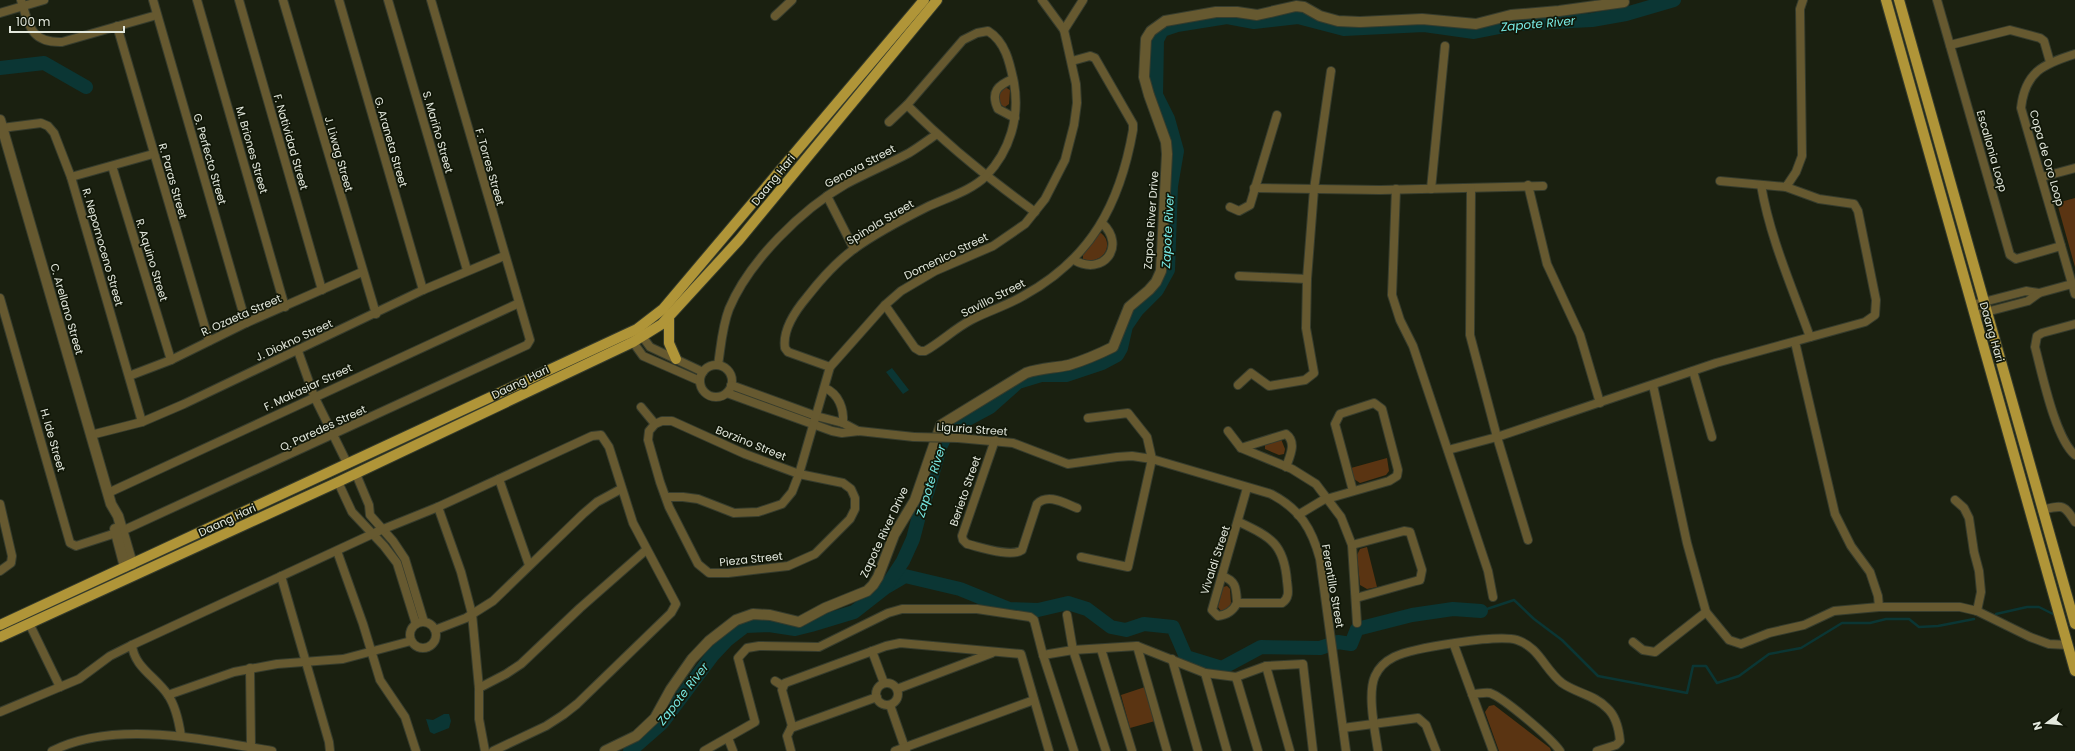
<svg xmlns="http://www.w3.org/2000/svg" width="2075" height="751" font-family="Poppins,sans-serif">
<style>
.green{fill:#5a3412}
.water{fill:#0b3634}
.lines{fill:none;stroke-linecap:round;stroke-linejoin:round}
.stream{stroke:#0b3634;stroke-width:2.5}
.river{stroke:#0b3634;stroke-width:14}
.minor-casing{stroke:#363c2d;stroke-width:10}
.tertiary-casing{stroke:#363c2d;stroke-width:12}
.primary-casing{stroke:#363c2d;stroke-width:12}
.minor{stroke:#665930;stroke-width:8}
.tertiary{stroke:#665930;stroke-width:10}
.primary{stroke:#b09538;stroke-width:10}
.minor-bridge-casing{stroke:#363c2d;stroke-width:10;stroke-linecap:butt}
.minor-bridge{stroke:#665930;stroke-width:8}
.labels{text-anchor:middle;stroke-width:3.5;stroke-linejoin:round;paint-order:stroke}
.street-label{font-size:11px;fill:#e3e8dd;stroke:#111708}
.water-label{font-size:12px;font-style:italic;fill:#77eae5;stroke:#111708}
</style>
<rect width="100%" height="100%" fill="#1a2010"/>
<g class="green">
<path d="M1005 87 1010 90 1009 104 1005 107 1001 105C998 98 997 91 1005 87Z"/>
<polygon points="2075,198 2075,267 2057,203"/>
<path d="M1101 233C1116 245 1101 266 1083 259V253L1098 234Z"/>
<polygon points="1281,439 1285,449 1284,454 1279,455 1265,449 1265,444"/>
<polygon points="1387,458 1389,471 1386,475 1360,483 1354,479 1351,468"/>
<polygon points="1367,547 1377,587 1367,589 1360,585 1357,555 1360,549"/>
<polygon points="1223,587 1227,586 1230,589 1231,603 1228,609 1221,611 1218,607"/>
<polygon points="1145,687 1155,721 1130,728 1121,695"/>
<polygon points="1494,705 1550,748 1551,751 1499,751 1485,712 1489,706"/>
</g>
<g class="water">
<polygon points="892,368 909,390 903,394 886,372"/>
<polygon points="444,714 449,714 451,721 449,728 434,734 430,732 426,719 433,720"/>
</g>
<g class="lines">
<g class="stream">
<polyline points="1481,611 1514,600 1534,619 1562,640 1598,676 1687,693 1693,666 1706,666 1717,683 1739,676 1769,654 1801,648 1842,623 1870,623 1886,619 1909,619 1919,627 1938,626 1974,619"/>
<polyline points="1996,614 2027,607 2039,607 2057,616"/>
</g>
<g class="river">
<polyline points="0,68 44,63 86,87"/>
<polyline points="888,586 905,576 960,589 1009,609 1038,610 1068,603 1087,609 1111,627 1126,630 1144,624 1173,627 1186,657 1222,668 1261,647 1320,648 1338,642 1351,644 1357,629 1412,615 1453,609 1481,611"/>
<polyline points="630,751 662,723 712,656 727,640 745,626 769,625 795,629 811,625 854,612 886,587 903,561 913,539 920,512 928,490 940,447 949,429 990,407 1018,382 1041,375 1066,375 1102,363 1117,355 1121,348 1126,326 1137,310 1157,290 1168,270 1171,186 1177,151 1168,119 1156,95 1157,40 1162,30 1177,25 1227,17 1254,22 1298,17 1344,29 1424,25 1474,32 1515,24 1592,20 1626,14 1674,0"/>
</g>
<g class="minor-casing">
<g id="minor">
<path d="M21 0C29 26 31 43 62 42L157 15"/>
<polyline points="153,0 246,323"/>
<polyline points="197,0 285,307"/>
<polyline points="239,0 322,290"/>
<polyline points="283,0 376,314"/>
<polyline points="339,0 423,290"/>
<polyline points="388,0 467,270"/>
<polyline points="1937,0 2010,255 2016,259 2061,246"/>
<polyline points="0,13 44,0"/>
<polyline points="775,16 792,0"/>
<polyline points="117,26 209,341"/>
<polyline points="1064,30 1083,0"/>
<polyline points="1950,45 2010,30 2040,38 2044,41 2050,62"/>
<path d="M2075 54C2043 64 2025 72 2021 108L2075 294"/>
<path d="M1013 79C998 85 990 92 998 109L1015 118"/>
<path d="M907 105C947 145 989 179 1035 212"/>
<polyline points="2,128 41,123 48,126 54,133 71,177 142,422"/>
<polyline points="112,166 171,360"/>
<polyline points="71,177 153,154"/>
<polyline points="2042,177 2075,168"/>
<polyline points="1720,181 1786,187 1796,172 1802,156 1800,9 1803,0"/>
<polyline points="1528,185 1547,264 1580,335 1600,403"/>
<path d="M1761 185C1770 238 1792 287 1810 337"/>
<polyline points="1254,188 1380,190 1543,186"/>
<polyline points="1471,188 1470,335 1497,437 1528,540"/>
<polyline points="1396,189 1392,295 1400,320 1413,346 1488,571 1493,597"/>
<polyline points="1431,189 1445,46"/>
<polyline points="827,196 854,249"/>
<polyline points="1230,207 1239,211 1250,205 1277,115"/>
<path d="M1074 260C1103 277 1127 246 1102 223"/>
<polyline points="1239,276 1307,279"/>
<polyline points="0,298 70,543 76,546 116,533"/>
<path d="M885 305 915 348 920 351H925C941 342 954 329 971 320 988 311 1006 306 1023 296 1091 259 1120 204 1133 130V124L1095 58 1090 56 1072 61"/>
<polyline points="1972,305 2026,291 2039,293"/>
<polyline points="1975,315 2028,301 2039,293 2072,284"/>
<path d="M2075 324 2042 333 2037 336 2035 347C2042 373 2055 438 2075 455"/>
<polyline points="639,332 650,347 703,372"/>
<polyline points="630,338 643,356 700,381"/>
<polyline points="1795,342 1835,514 1851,546 1870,572 1878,596 1879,607"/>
<polyline points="298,351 314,396 347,463"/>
<path d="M718 365C721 346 722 327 729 309 749 261 802 209 846 184 867 173 888 164 909 153 919 147 928 140 937 134"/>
<circle cx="716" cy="381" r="16"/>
<path d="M830 367 788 352 785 348C782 329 796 310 807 297 821 279 836 262 854 249 876 233 903 219 927 207 946 198 971 191 986 176 1010 151 1020 117 1014 83 1010 64 1006 42 988 31L977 33 963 40 907 105 889 122"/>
<polyline points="1693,371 1712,437"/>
<polyline points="129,376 171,360 246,323 362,272"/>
<polyline points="731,385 816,416 843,423 858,431"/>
<polyline points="1238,385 1251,373 1269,386 1305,380 1314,373 1306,328 1307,279 1314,189 1331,71"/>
<polyline points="1653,385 1687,543 1706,612 1729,640 1741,644 1769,633 1804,625 1834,611 1879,607 1960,607 1977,611 2030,637 2049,644 2068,645"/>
<path d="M825 388C839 394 844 409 843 423"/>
<polyline points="727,393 832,431 842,433 859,431 914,437"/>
<polyline points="641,407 655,424"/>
<polygon points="662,421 672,421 745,454 799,474 843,483 851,489 855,498 855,509 850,519 815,554 788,566 728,573 709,573 698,564 669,507 660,482 648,440 649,431 655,424"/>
<polyline points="1228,431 1241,448 1292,469 1316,484 1341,517 1352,545 1357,623"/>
<polyline points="91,435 142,422 184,404 423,290 504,256"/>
<path d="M958 438 1013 443 1068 464 1117 457 1132 456 1152 459 1271 494C1300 509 1312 529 1320 559L1346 751"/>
<path d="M995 440 962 536 963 540 967 544C980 547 1011 558 1022 550L1037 504C1048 493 1064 503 1077 508"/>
<path d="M1241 448 1286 434C1297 442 1290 456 1286 467"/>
<polyline points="1448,450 1497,437 1716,363 1865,322 1875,315 1876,300 1858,211 1854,204 1819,199 1786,187"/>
<polyline points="356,474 369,505 370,515 393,541 405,559 424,622"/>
<polyline points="499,479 529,565"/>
<polyline points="338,482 352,512 384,546 397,563 416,624"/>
<polyline points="108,493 519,303"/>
<polyline points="666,497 683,497 698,499 734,513 758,512 782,504 792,492 799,474 830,367 885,305 901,291 935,271 993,246 1025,224 1045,199 1065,160 1074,125 1077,103 1076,84 1064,30 1042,0"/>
<polyline points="1955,500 1964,508 1969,518 1974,552 1979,571 1981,592 1977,611"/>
<polyline points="0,504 12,556 11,563 0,571"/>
<polyline points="438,507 461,572 472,614 479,688 479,719 485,751"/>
<path d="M2042 510C2063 505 2064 504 2075 522"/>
<polyline points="1298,515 1323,500 1389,481 1397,476 1398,470 1382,409 1374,403 1340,414 1335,424 1353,491"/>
<polyline points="122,531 527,345 530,340 431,0"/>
<polyline points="1352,545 1404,531 1410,532 1422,570 1420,580 1416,581 1356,598"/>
<polyline points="337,551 363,624 380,680 405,717 416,751"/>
<polyline points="1081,557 1128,567 1152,459 1147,437 1128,413 1088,418"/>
<polyline points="281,576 329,742 330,751"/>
<path d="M1222 576C1237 581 1236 589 1237 603"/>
<path d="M1237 603C1233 611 1227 615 1218 616L1212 610 1247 488"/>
<path d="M1237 603H1282C1290 598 1288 590 1287 581 1284 544 1271 537 1239 522"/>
<polyline points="1067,615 1073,650 1106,751"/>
<circle cx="423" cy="635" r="13"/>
<polyline points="29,623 60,687"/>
<polyline points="435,630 466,618 493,601 583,514 597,502 621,489"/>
<polyline points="1633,642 1643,650 1655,652 1706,612"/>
<path d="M132 645C134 667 156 677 168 695 176 707 179 722 181 736"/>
<polyline points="1454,645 1493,751"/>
<polyline points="1137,646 1167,751"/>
<polyline points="1101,649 1132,751"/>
<polyline points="872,651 884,683"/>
<polyline points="1043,655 1073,650 1137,646 1205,673 1236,677 1266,666 1303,664 1313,751"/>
<polyline points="1172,659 1198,751"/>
<polyline points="1266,666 1290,751"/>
<polyline points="250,668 251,748"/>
<polyline points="1205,673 1227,751"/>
<polyline points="1236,677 1258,751"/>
<polyline points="775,681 783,686"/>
<circle cx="887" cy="694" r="11"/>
<polyline points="479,688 506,674 521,664 580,608 646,550"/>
<polyline points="897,689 992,653"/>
<path d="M1472 694C1477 694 1485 692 1490 693 1504 698 1551 738 1560 751"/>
<polyline points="168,695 234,672 277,664 343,659 411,641"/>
<polyline points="890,705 906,751"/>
<polyline points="0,712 79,679 110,656 132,645 381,530 438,507 592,436 601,435 609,447 633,523 676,604 671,613 577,704 563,715 546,726 493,751"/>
<polyline points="791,728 877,697"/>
<polyline points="1343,728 1418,718 1426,725 1436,751"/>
<polyline points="728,738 733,751"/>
<path d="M52 751C116 719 205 740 272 751"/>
<polyline points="704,751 755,722 738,658 747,648 759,646 819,647 888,613 902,609 977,609 1030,617 1034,620 1043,655 1074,751"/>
<polyline points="791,751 787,736 792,726 782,690 785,683 886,646 900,643 1021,654 1049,751"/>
<polyline points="895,751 1034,700"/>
<path d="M1378 751C1375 731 1367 694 1375 676 1379 667 1386 661 1394 657 1412 648 1498 634 1517 640 1539 647 1545 670 1562 683 1576 693 1595 695 1607 708 1616 716 1619 730 1620 741L1616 745 1597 751"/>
</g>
</g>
<g class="tertiary-casing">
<g id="tertiary">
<polyline points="0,120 111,504 118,516 132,564"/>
<polyline points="115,529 125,567"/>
<path d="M605 751 636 736 655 718 671 689 692 659 709 641 736 620 753 614 770 615 799 622 825 608 867 591 873 585 878 577 894 535 915 500 941 425 1026 373C1040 368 1055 368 1069 365 1085 360 1099 354 1113 347L1129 307 1149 290 1156 282 1161 271 1167 154 1166 142 1149 95 1144 77 1146 39 1151 31 1165 21 1216 12H1237L1257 15 1296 6 1304 7 1320 16 1338 21 1360 22 1422 19 1476 24 1511 15 1559 11 1624 2 1623 0"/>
</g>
</g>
<g class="primary-casing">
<g id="primary">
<polyline points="1886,0 2075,671"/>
<polyline points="1899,0 2075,624"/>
<polyline points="669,317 669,343 676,359"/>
<polyline points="0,625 637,329 663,309 924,0"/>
<polyline points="0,637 338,482 633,342 662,324 739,240 937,0"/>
</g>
</g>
<use href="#minor" class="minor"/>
<use href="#tertiary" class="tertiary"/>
<use href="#primary" class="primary"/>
<g class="minor-bridge-casing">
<polyline id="minor-bridge" points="914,437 958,438"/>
</g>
<use href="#minor-bridge" class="minor-bridge"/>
</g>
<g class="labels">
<g class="street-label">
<text transform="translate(438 132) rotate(74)" y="4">S. Mariño Street</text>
<text transform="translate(291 142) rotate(74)" y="4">F. Natividad Street</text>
<text transform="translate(391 142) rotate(74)" y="4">G. Araneta Street</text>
<text transform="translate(252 150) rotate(74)" y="4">M. Briones Street</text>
<text transform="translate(1992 151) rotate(74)" y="4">Escallonia Loop</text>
<text transform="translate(339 154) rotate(74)" y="4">J. Liwag Street</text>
<text transform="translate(2047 158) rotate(74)" y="4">Copa de Oro Loop</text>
<text transform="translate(210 159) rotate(74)" y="4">G. Perfecto Street</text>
<text transform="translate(860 166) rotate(-28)" y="4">Genova Street</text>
<text transform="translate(490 167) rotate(74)" y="4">F. Torres Street</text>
<text transform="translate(773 180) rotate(-51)" y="4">Daang Hari</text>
<text transform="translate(173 181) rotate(74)" y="4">R. Paras Street</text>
<text transform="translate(1151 220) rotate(-86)" y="4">Zapote River Drive</text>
<text transform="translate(880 222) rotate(-31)" y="4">Spinola Street</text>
<text transform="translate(103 247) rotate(74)" y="4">R. Nepomoceno Street</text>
<text transform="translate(946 256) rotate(-26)" y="4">Domenico Street</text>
<text transform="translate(152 260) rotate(73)" y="4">R. Aquino Street</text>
<text transform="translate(993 298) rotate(-27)" y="4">Savillo Street</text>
<text transform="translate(67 309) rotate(74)" y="4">C. Arellano Street</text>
<text transform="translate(241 315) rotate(-24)" y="4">R. Ozaeta Street</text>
<text transform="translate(1992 332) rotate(74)" y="4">Daang Hari</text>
<text transform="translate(294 340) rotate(-25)" y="4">J. Diokno Street</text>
<text transform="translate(520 382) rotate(-26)" y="4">Daang Hari</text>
<text transform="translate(308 387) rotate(-25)" y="4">F. Makasiar Street</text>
<text transform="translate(323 428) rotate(-25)" y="4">Q. Paredes Street</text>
<text transform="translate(972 429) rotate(4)" y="4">Liguria Street</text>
<text transform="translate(53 440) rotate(74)" y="4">H. Ide Street</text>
<text transform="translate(751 443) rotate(22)" y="4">Borzino Street</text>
<text transform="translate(965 491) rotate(-71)" y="4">Berieto Street</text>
<text transform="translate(227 520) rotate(-25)" y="4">Daang Hari</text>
<text transform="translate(884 532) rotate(-65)" y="4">Zapote River Drive</text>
<text transform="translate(751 559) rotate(-6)" y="4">Pieza Street</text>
<text transform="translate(1215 560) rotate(-72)" y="4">Vivaldi Street</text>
<text transform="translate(1333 586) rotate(80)" y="4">Ferentillo Street</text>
</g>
<g class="water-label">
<text transform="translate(1538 24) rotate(-5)" y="4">Zapote River</text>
<text transform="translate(1168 231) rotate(-87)" y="4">Zapote River</text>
<text transform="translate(931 481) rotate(-73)" y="4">Zapote River</text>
<text transform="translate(683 694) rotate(-52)" y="4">Zapote River</text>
</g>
</g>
<g transform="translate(2047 723) rotate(254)" stroke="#111708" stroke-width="3" paint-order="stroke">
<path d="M0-3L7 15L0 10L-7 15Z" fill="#e3e8dd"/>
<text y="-6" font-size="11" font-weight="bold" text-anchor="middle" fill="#e3e8dd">N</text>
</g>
<path d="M10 26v6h114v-6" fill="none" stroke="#e3e8dd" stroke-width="2"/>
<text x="16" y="26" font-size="12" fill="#e3e8dd" stroke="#111708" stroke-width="3" paint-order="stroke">100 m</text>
</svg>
